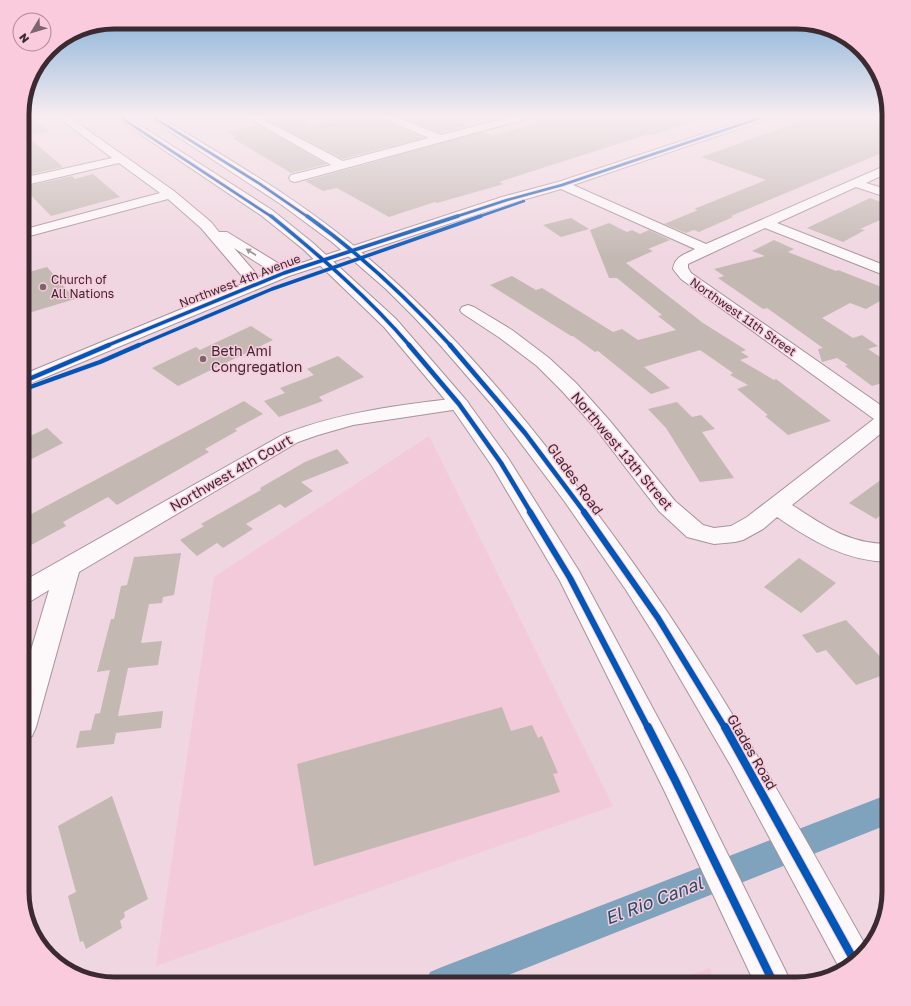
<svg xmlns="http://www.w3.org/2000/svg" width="911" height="1006" font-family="'Golos Text',sans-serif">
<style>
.built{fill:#f3cada}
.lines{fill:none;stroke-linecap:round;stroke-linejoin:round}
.canal{fill:#7fa3bc;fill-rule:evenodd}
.building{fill:#c3b8b2}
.minor-casing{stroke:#a6939a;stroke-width:2}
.major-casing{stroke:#a6939a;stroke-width:2}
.minor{fill:#fdf9fa;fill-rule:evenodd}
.major{fill:#fdf9fa;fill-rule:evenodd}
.cycleway-far4-casing{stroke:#facbdd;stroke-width:4}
.cycleway-far3-casing{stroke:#facbdd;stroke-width:5}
.cycleway-far2-casing{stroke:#facbdd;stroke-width:6}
.cycleway-far1-casing{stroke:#facbdd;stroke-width:8}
.cycleway-casing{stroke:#facbdd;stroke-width:10}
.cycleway-far4{stroke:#0057b8;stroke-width:2.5}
.cycleway-far3{stroke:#0057b8;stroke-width:3.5}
.cycleway-far2{stroke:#0057b8;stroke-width:4.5}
.cycleway-far1{stroke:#0057b8;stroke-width:6}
.cycleway{stroke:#0057b8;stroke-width:8}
.oneway{fill:#9c9296}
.poi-dot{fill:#7b666e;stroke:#facbdd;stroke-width:1.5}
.labels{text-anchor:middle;stroke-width:3;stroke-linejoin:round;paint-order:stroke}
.far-poi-label{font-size:12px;fill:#3c2a31;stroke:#facbdd;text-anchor:start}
.far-street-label{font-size:12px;fill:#3c2a31;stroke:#facbdd}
.poi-label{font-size:14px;fill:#3c2a31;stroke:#facbdd;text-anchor:start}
.street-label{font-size:14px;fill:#3c2a31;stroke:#facbdd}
.near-water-label{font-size:18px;font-style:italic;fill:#20526a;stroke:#facbdd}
.rim{fill:none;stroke:#3c2a31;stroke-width:5}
</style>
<rect width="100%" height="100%" fill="#f0d6e0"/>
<g class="built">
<polygon points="429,436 613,806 156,966 214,577"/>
<polygon points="710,968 715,984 665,984"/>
</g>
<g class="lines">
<polygon class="canal" points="889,794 889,824 486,984 425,984 430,972 442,967"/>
</g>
<g class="building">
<polygon points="22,117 30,117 49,131 27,136 63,167 22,176"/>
<polygon points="296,117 311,125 319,123 321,124 352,117 382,117 383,120 424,138 343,159 271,122"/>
<polygon points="399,117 434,117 442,120 450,118 469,126 441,133"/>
<polygon points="559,117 698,117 699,120 652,135 649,134 499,182 504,184 437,203 435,202 389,217 337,188 323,191 305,181 482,132 491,136"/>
<polygon points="813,117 847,117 858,120 865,118 889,124 889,150 731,216 733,217 699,232 694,230 686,233 664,224 698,210 694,209 766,180 701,157"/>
<polygon points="258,125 327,164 291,173 232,138 237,137 227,132"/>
<polygon points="93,174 120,197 51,216 23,187 72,176 75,179"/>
<polygon points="870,198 889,205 889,216 860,229 865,230 843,242 807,228"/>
<polygon points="571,218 589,229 561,237 543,225"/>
<polygon points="609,223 627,232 632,230 640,234 649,230 670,240 648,249 653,251 626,263 703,323 746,350 741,352 749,357 740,360 774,380 776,379 831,421 788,435 765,416 768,415 737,389 748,385 730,375 733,373 700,350 644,367 670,388 651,394 598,351 595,352 573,336 571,336 490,285 512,276 536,290 542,288 613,332 622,329 638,340 676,330 658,316 662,315 617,278 609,278 590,230"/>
<polygon points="774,240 794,249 788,252 836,271 838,270 889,290 889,296 866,309 850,303 822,318 853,338 862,335 878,346 868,349 889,363 889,381 872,386 845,366 848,365 837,358 822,362 818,349 823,348 767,308 763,309 718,278 724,276 714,269 765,256 752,251"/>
<polygon points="47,267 75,299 22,315 22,274"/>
<polygon points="251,326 273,340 178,386 152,368 196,347 200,350"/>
<polygon points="338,356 364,377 319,397 323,401 279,417 264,401 285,393 280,388 314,375 307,369"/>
<polygon points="244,401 263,414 235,429 237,431 205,449 209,452 117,505 108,497 63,522 66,526 22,550 22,519"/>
<polygon points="677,402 692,417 701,415 715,429 702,432 734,478 700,482 666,428 648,409"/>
<polygon points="47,428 63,443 22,464 22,440"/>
<polygon points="337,449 349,463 301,482 313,491 285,508 280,504 246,524 253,529 223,548 217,543 197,556 180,540 204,526 201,524 261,490 260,488 305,462"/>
<polygon points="889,474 889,509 876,519 849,503"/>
<polygon points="181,553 174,595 163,597 162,603 149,604 141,643 162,641 158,665 128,668 118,716 163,711 161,728 116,733 114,744 76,748 80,731 91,730 95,714 100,713 110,670 97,672 111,619 114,619 121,586 127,585 134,557"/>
<polygon points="799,558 836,583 801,613 764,587"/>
<polygon points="846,620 889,666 889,673 856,685 826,650 817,653 802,635"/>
<polygon points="502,707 511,731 532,725 538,738 542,736 558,773 553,774 560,792 314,866 297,764"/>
<polygon points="112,796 148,899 124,912 125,917 120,921 122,928 86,949 83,941 80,942 68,896 76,892 58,826"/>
</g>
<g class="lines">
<g class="minor-casing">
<g id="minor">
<path d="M58 117H69L174 191 211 222 219 232H227L286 268 502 197 558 182 754 117H768L767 119 573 185 706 244 889 164V172L866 183 889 190V198L856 187 777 223 889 267V277L765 228 688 264V268L691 273 889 411V427L792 505C825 526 848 544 889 544V562C846 561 812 541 777 517L763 529 743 540 735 542 714 544 687 537 659 511 596 429 562 391 537 366 500 338 462 313 460 310 462 307 468 305 474 307 512 330 549 358 576 383 610 421 675 501 703 525 714 528 731 526 747 517 874 419 681 279 673 269C675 256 684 255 695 249L561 189 512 203 289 276 22 387V375L247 282 201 228 168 199 22 238V230L160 193 119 163 22 186V178L112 158ZM234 248 272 272 259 277Z"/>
<polygon points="247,117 259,117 343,161 429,138 384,119 383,117 396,117 441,135 511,117 527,117 526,119 295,182 291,181 289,178 291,175 331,165"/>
<path d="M459 398 466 400 469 404 466 408 353 425 318 435 298 442 79 572 36 727 32 736 22 740V680L49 590 31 601 22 604V582L284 434C341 412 399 405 459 398Z"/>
</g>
</g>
<g class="major-casing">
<g id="major">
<polygon points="115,117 127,117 272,210 313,243 396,319 466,400 508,458 579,571 686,770 792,984 755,984 664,790 560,581 492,466 452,408 384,327 303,249 262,216"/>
<path d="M148 117H160C231 161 304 202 367 257 452 329 524 415 590 504 617 540 643 576 668 613 740 721 803 835 867 948L853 965 840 969 731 766 660 644 626 590 565 502 493 406 441 346 414 317 386 289 332 242 282 205Z"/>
</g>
</g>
<use href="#minor" class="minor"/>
<use href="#major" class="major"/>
<g class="cycleway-far4-casing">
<g id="cycleway-far4">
<polyline points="120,117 272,217"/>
<polyline points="153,117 260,184 308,217"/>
<polyline points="455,217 507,200 562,185 763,117"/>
<polyline points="478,217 524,201"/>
</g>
</g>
<g class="cycleway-far3-casing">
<g id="cycleway-far3">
<path d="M271 216C320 256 369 298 410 346"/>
<path d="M307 216C359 253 408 299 451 346"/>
<polyline points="106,346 284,273 458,216"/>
<polyline points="137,346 272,289 481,216"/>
</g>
</g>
<g class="cycleway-far2-casing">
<g id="cycleway-far2">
<polyline points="409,345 459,404 501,463 531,513"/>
<polyline points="450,345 525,433 585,513"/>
<polyline points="22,382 109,345"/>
<polyline points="22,390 100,362 139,345"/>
</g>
</g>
<g class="cycleway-far1-casing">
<g id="cycleway-far1">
<polyline points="530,512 570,578 648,728"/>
<polyline points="584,512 658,618 725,728"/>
</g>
</g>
<g class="cycleway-casing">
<g id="cycleway">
<polyline points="648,727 675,780 774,984"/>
<polyline points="725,727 855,962"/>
</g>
</g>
<use href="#cycleway-far4" class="cycleway-far4"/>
<use href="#cycleway-far3" class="cycleway-far3"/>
<use href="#cycleway-far2" class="cycleway-far2"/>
<use href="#cycleway-far1" class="cycleway-far1"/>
<use href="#cycleway" class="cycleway"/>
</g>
<defs><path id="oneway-solid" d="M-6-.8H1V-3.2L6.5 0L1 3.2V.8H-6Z"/></defs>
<use class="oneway" href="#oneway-solid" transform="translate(251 252) rotate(-147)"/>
<linearGradient id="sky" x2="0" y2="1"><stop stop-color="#7eadd6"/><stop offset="0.45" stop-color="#f8edf1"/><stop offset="1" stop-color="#f8edf1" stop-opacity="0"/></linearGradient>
<rect width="911" height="258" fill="url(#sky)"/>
<g class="poi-dot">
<circle cx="43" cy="287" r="4"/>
<circle cx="203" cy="359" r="4"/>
</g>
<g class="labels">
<g class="far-poi-label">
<text x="51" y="284">Church of<tspan x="51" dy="14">All Nations</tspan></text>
</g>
<g class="far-street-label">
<text transform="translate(240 281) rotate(-21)" y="4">Northwest 4th Avenue</text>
<text transform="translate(743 317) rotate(35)" y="4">Northwest 11th Street</text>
</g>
<g class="poi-label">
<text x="211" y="356">Beth Ami<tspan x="211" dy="16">Congregation</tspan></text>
</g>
<g class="street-label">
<text transform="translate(622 451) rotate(50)" y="5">Northwest 13th Street</text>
<text transform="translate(231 473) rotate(-30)" y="5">Northwest 4th Court</text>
<text transform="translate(575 479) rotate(54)" y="5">Glades Road</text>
<text transform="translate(752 752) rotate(60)" y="5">Glades Road</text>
</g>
<g class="near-water-label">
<text transform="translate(654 901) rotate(-21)" y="6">El Rio Canal</text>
</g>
</g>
<path d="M0 0H911V1006H0ZM114 29H797A85 85 0 0 1 882 114V892A85 85 0 0 1 797 977H114A85 85 0 0 1 29 892V114A85 85 0 0 1 114 29Z" fill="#facbdd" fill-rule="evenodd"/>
<path class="rim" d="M114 29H797A85 85 0 0 1 882 114V892A85 85 0 0 1 797 977H114A85 85 0 0 1 29 892V114A85 85 0 0 1 114 29Z"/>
<g transform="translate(32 32) rotate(232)"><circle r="19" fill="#facbdd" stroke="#ae8b98"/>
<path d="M0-3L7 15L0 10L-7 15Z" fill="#7b666e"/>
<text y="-6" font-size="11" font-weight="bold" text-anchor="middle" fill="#3c2a31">N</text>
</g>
</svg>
